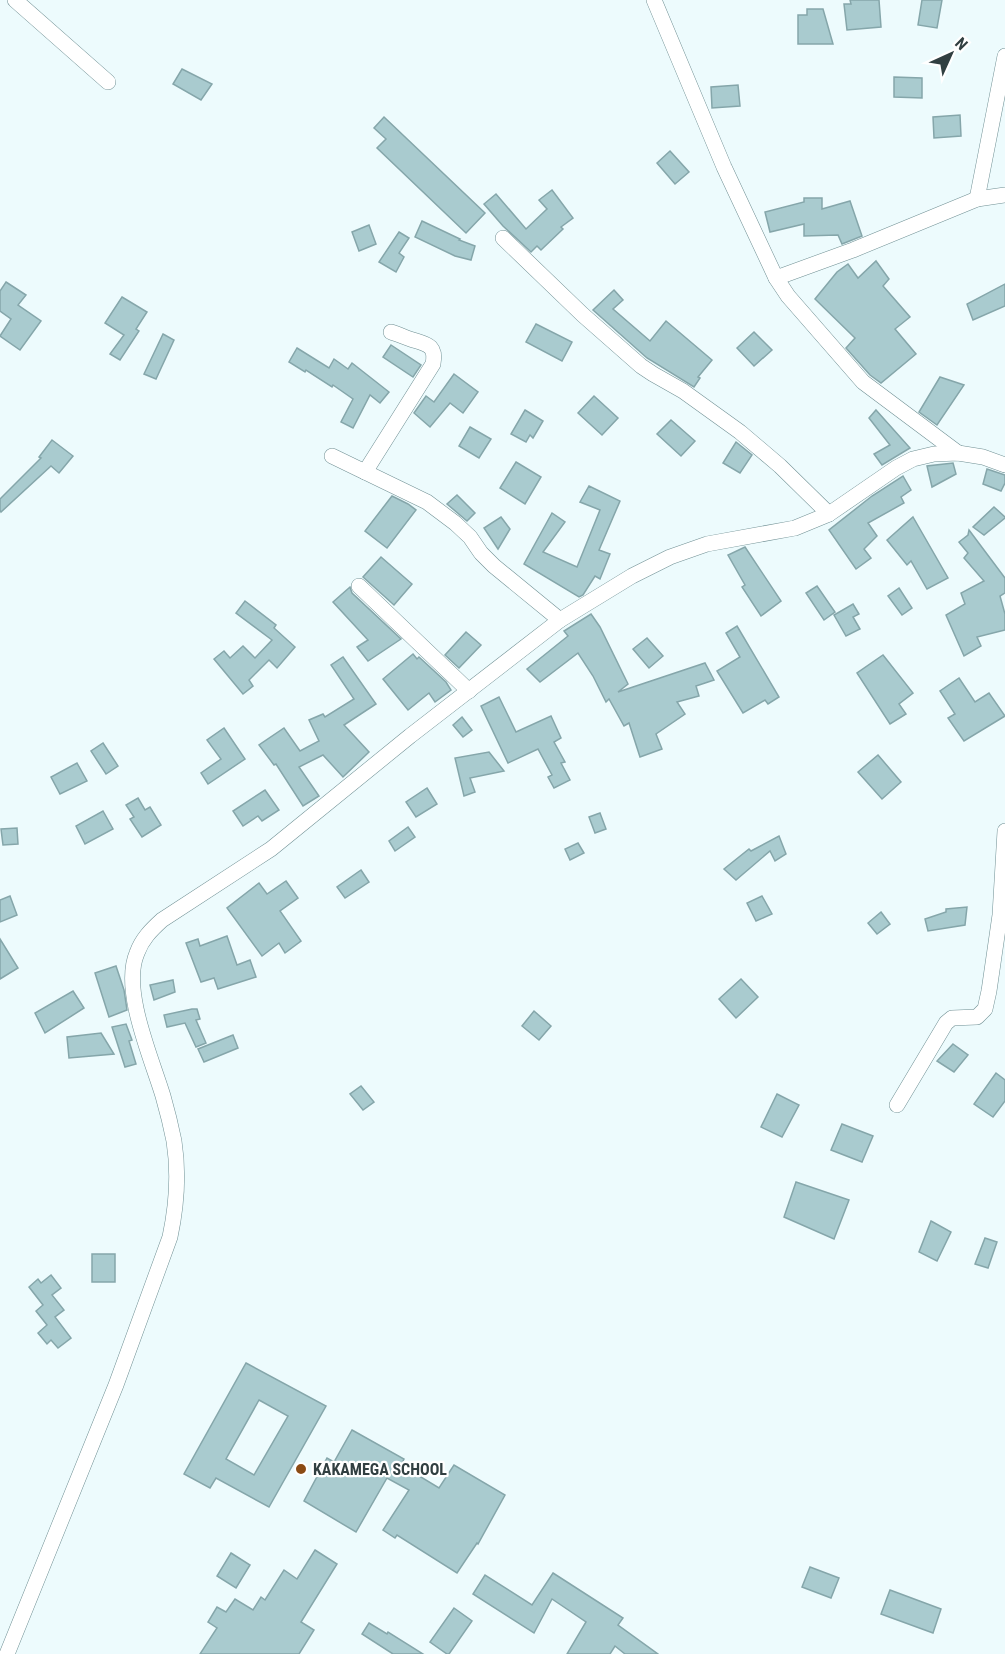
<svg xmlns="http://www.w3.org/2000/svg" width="1005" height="1654" font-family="'Roboto Condensed',sans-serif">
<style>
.building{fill:#a9cbcf;stroke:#85a6aa;stroke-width:1.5;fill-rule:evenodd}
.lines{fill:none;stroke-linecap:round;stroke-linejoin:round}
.street-casing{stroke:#709094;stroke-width:16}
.street{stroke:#fff;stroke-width:15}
.poi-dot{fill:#8b4b14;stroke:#fff;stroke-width:2}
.labels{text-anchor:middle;stroke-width:4.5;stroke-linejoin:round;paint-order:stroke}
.poi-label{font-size:16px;font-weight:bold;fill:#313f41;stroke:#fff;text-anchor:start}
</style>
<rect width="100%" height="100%" fill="#edfbfd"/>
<g class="building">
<polygon points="850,0 879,0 881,27 847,30 844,4 851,4"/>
<polygon points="922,0 942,0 937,28 918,25"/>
<polygon points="807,9 823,9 833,44 798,44 798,15 807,15"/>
<polygon points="182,69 212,84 201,100 173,84"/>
<polygon points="894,77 922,78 922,98 894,97"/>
<polygon points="738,85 740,106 712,108 711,87"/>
<polygon points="960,115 961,136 934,138 933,117"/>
<polygon points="384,117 485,213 466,233 377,148 386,139 374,128"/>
<polygon points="670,151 689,172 675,184 657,163"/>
<polygon points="552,190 573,218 561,227 563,229 541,250 537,246 531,252 503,226 484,204 496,194 526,229 547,209 539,200"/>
<polygon points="804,198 822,198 822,209 850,201 862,236 842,244 838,235 804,236 804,224 770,232 765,212 804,202"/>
<polygon points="422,221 460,239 459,240 475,246 471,260 455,256 415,237"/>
<polygon points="369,225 376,244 359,251 352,232"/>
<polygon points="399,232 409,238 399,253 404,257 396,272 379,262"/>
<polygon points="876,261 889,279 883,286 910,317 895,329 916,354 881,383 870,375 846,348 855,338 815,299 837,272 848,264 858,278"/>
<polygon points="6,282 26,295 18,305 41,321 20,350 0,336 11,319 0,311 0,291"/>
<polygon points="1005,284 1005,306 973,320 967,304"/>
<polygon points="614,290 623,300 613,309 650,341 666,321 712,360 698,377 700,378 694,387 647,358 593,310"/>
<polygon points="122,297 147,312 136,329 139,331 120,360 110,354 124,335 105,323"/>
<polygon points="536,324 572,342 562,361 526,342"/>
<polygon points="754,332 772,350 754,366 737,348"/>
<polygon points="163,334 174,340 156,379 144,374"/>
<polygon points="391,345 421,365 413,377 383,357"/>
<polygon points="297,348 329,368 334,359 348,369 352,363 389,392 380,403 370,395 353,428 341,422 353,399 333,385 332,387 306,370 305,372 289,362"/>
<polygon points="454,374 478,392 463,413 450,403 430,427 414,413 426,396 434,402"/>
<polygon points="940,377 964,385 937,425 919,412"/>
<polygon points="594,396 618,418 602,435 578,413"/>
<polygon points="525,410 543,421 533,438 530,435 526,442 511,434"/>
<polygon points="876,410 910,448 882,465 874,454 890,445 869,418"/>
<polygon points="671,420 695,441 681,456 657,434"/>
<polygon points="470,427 491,439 479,458 459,446"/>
<polygon points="52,440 73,456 59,473 51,466 1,512 0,510 0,499 41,458 39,457"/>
<polygon points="736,442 752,455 740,473 723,463"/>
<polygon points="516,462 541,477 525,504 500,488"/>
<polygon points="953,463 956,474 932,487 927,466"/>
<polygon points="987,469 1005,475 1005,483 1001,491 983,484"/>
<polygon points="903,476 911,490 901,497 904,503 868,523 877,536 864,549 871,558 856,569 829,530 872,496"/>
<polygon points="589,486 620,501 599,550 610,554 600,579 595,576 583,595 579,597 524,564 552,513 565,522 543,552 577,567 600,510 580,502"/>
<polygon points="457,495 475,513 467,521 447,504"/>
<polygon points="392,496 408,504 416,510 387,548 365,531"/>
<polygon points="994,507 1005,517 1005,518 984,535 973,527"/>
<polygon points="501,517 510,529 498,549 484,528"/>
<polygon points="913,517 948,578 927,589 911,561 907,565 887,540"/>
<polygon points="969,530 1005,578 1005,593 1000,596 1005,614 1005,630 977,637 981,646 964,656 946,615 965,604 961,593 984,581 964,558 968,553 959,542 968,535"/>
<polygon points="745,547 781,601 761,616 742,587 745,585 728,555"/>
<polygon points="381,557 412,584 394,605 363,577"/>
<polygon points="817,586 835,612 824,620 806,593"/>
<polygon points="350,587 352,593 401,639 368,661 357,647 368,640 333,602"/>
<polygon points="899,588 912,608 902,615 888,596"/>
<polygon points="245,601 276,625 274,628 295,647 277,668 269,660 249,680 253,686 243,694 214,659 224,651 230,658 243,646 255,658 272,640 236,613"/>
<polygon points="853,604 859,614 853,617 860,629 846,636 834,615"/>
<polygon points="591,614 600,627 628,684 618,692 705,663 714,680 696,686 699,696 677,702 685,714 656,734 662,749 640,757 629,723 624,726 609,699 606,702 593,676 578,653 540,682 527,669 568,636 564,631"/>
<polygon points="737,626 779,697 768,704 765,700 743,713 717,671 740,657 726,633"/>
<polygon points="466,632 481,645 459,668 445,655"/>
<polygon points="647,638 663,656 649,668 633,649"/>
<polygon points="413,654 417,659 419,657 446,682 451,690 435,702 429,693 408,710 383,679"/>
<polygon points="883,655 913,693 899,704 906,714 890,724 857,673"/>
<polygon points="343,657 376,704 344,725 369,752 343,777 323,755 299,767 319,796 303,806 276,764 274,765 259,745 284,728 300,751 319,741 309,720 323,714 325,717 354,699 331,665"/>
<polygon points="959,678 975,702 989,693 1005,716 964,741 948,718 955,714 940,691"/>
<polygon points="499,697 516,732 551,716 561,738 554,742 565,762 561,763 570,780 554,788 548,777 552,775 538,749 508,763 481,706"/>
<polygon points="462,717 472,730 463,737 453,725"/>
<polygon points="224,728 245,759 208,784 201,773 221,759 207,740"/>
<polygon points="103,743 118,766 106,774 91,751"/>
<polygon points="489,752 504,771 470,778 475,792 464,796 455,758"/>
<polygon points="878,755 901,782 882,799 858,772"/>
<polygon points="77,763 87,781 60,794 51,777"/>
<polygon points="427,788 437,804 416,817 406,802"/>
<polygon points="265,790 279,810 262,821 258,816 243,826 233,811"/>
<polygon points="138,798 145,810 150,807 161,825 142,837 130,819 134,817 126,805"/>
<polygon points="103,811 113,829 85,844 76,826"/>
<polygon points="600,813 606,829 595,833 589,817"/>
<polygon points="408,827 415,837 395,851 389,841"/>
<polygon points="17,828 18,844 3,845 1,829"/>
<polygon points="779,836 786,854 775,861 770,851 736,880 724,869 749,849 751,851"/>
<polygon points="578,843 584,853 570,860 565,849"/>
<polygon points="361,870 369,882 345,898 337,887"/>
<polygon points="286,881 298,898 280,911 301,941 285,953 279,943 262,956 227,908 259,883 267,894"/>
<polygon points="10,896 17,915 0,922 0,900"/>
<polygon points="762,896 772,914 756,921 747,903"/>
<polygon points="967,907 965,925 928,931 925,919 946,912 946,909"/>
<polygon points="881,912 890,924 877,934 868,923"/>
<polygon points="227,936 237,965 250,960 256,977 218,989 214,978 201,982 186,943 198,939 200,946"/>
<polygon points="0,939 18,968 0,979"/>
<polygon points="116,966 124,990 127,1010 109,1017 95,973"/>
<polygon points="741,979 758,997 736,1018 719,999"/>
<polygon points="173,980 175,992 154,1000 150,985"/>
<polygon points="73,991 84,1008 45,1033 35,1013"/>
<polygon points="192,1009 197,1009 200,1019 196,1020 206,1043 196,1047 185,1023 167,1027 164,1015"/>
<polygon points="534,1011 551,1026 539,1040 522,1026"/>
<polygon points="126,1024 132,1040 129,1041 136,1064 125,1067 112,1027"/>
<polygon points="101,1033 114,1054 69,1058 67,1037"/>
<polygon points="233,1035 238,1048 204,1062 198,1049"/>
<polygon points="953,1044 968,1055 954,1072 937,1061"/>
<polygon points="996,1073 1005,1080 1005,1101 993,1117 974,1104"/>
<polygon points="361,1086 374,1102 363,1110 350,1094"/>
<polygon points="777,1094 799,1105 782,1137 761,1127"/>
<polygon points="842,1124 873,1136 862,1162 831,1150"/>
<polygon points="796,1182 849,1200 834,1239 784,1217"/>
<polygon points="931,1221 951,1232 937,1261 919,1252"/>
<polygon points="985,1238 997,1242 988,1268 975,1264"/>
<rect x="92" y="1254" width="23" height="28"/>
<polygon points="51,1275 61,1288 52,1295 64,1310 55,1317 71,1338 58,1348 51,1340 47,1344 38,1333 47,1325 36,1311 43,1305 29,1287 38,1279 41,1283"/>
<path d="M246 1363 326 1406 269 1507 216 1478 210 1488 184 1474ZM259 1400 288 1416 254 1475 226 1459Z"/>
<polygon points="352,1430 404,1459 401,1465 439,1488 454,1465 505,1495 478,1544 477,1543 457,1573 397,1535 395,1538 383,1530 409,1490 387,1478 356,1532 304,1501 327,1458 334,1462"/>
<polygon points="315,1550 337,1564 301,1622 314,1630 299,1654 200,1654 217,1628 208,1622 217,1607 226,1612 235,1599 253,1610 261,1597 265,1600 284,1570 297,1579"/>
<polygon points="231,1553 250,1565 236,1588 217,1576"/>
<polygon points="810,1567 839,1578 831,1598 802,1587"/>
<polygon points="553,1573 623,1618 618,1625 658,1654 625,1654 615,1646 610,1654 567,1654 586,1622 552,1599 534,1633 473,1594 485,1575 532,1605"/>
<polygon points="890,1590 941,1609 933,1633 881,1614"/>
<polygon points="454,1608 472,1621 449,1654 447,1654 430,1642"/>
<polygon points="369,1623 387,1634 388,1632 423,1654 393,1654 362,1634"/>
</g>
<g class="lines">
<g class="street-casing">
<g id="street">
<polyline points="15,0 108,82"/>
<polyline points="654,0 724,167 776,278 788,296 863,382 958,453"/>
<polyline points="977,199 1005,56"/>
<polyline points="503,238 583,315 641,366 653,374 683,391 740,432 780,466 829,514"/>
<polyline points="776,278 853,250 977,199 1005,195"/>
<polyline points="332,456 427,502 455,523 470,537 481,553 494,566 560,620"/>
<path d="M365 472 433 364C437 344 425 344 410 339 404 337 398 334 391 332"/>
<polyline points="359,586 469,691"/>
<polyline points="897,1105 946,1023 952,1018 977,1017 985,1009 989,991 1000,915 1005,831"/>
<path d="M7 1654 116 1385 170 1237C177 1204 179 1173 174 1141 171 1126 167 1110 163 1096 152 1059 121 990 137 953 142 939 151 930 162 920L271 849 410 736 560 620 632 576 670 557 707 544 795 528 829 514 896 468 913 459 934 454 958 453 983 457 1005 465"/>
</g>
</g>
<use href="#street" class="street"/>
</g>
<circle class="poi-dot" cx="301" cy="1469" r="6"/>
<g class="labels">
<g class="poi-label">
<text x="313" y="1475">KAKAMEGA SCHOOL</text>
</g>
</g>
<g transform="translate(951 54) rotate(45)" stroke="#ffffff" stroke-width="4.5" paint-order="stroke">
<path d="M0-4.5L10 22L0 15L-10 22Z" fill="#313f41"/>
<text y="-9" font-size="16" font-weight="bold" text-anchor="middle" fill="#313f41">N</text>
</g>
</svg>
